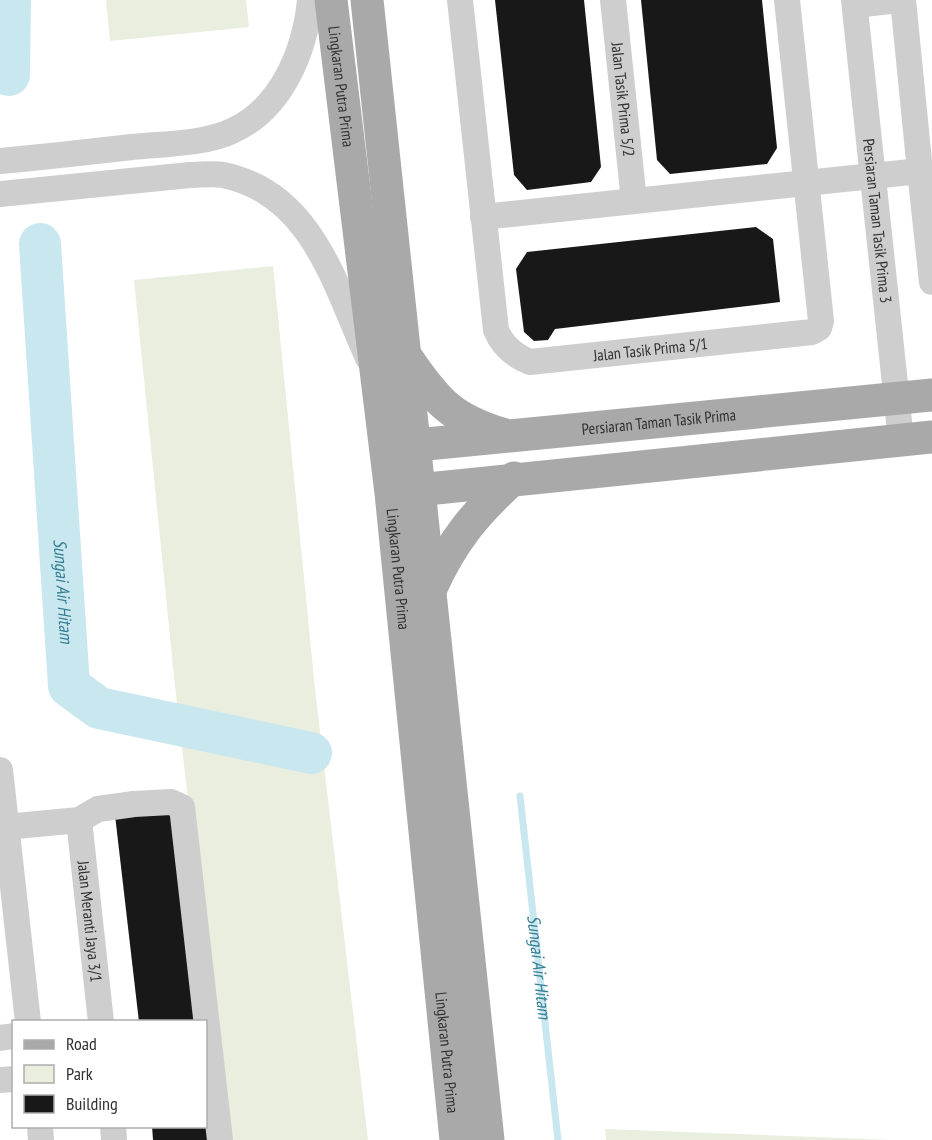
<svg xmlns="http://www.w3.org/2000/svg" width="932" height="1140" font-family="'PT Sans Narrow',sans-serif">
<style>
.green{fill:#e9eede}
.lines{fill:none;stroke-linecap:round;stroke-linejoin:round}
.stream{stroke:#c9e7ef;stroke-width:7}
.river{stroke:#c9e7ef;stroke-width:42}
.building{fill:#181818}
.minor{stroke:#cecece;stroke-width:26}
.major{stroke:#a9a9a9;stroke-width:33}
.labels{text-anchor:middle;stroke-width:6;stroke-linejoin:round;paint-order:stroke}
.street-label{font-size:16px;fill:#313131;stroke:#fff}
.water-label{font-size:18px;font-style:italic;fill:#357e93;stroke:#fff}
</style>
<rect width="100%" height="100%" fill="#fff"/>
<g class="green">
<polygon points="106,0 246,0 249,27 110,41"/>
<polygon points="273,266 315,689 368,1140 227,1140 175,686 134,280"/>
<polygon points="605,1129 892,1140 606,1140"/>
</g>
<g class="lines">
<path class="stream" id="s1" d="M520 796 558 1140"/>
<g class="river">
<polyline points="9,75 10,0"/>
<path id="s2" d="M40 244 69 686 99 708 311 753"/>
</g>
</g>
<g class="building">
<polygon points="495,0 584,0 601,167 591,182 527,190 514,175"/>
<polygon points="641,0 762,0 777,148 767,164 670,174 657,160"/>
<polygon points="756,227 773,239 780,302 555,329 548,340 534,341 524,332 516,269 527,252"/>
<polygon points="176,808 201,1022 139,1022 115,815"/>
<polygon points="206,1094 217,1140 153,1140 152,1126 206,1126"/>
</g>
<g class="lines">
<g class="minor">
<path id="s3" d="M460 0 496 330C502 345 515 356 530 362L812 332 819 328 821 321 787 0"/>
<path id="s4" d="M613 0 634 201"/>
<path id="s5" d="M854 0 901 440"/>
<polyline points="903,0 920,171"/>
<polyline points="855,5 899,0"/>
<path d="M0 161C44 157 88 152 132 147 162 144 205 144 232 131 281 109 305 52 310 0"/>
<path d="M0 194 190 175C200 175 213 173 223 175 312 193 335 285 368 358"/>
<polyline points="483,217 920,171 932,282"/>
<polyline points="0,770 28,1022"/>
<path id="s6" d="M79 820 101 1022"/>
<polyline points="6,827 79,820 98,809 134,804 171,802 182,807 220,1140"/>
<polyline points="0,1038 14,1036"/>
<polyline points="0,1080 14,1079"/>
<polyline points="40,1126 41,1140"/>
<polyline points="113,1126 114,1140"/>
</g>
<g class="major">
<path id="s7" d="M331 0 391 493 456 1140"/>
<polyline points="367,0 488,1140"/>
<path d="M407 358C436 401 452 419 502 434"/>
<path id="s8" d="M396 447 932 395"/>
<polyline points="398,492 932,437"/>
<path d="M431 588C452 541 476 512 514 478"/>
</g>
</g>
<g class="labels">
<g class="street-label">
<text dy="6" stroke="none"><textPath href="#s7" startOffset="87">Lingkaran Putra Prima</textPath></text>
<text dy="6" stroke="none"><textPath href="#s4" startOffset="100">Jalan Tasik Prima 5/2</textPath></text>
<text dy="6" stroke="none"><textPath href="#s5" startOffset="222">Persiaran Taman Tasik Prima 3</textPath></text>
<text dy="6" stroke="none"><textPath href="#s3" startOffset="501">Jalan Tasik Prima 5/1</textPath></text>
<text dy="6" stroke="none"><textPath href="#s8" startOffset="264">Persiaran Taman Tasik Prima</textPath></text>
<text dy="6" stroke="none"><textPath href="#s7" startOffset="573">Lingkaran Putra Prima</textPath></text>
<text dy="6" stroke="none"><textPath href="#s6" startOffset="102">Jalan Meranti Jaya 3/1</textPath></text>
<text dy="6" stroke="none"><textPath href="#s7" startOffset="1059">Lingkaran Putra Prima</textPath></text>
</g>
<g class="water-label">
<text dy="6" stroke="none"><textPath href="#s2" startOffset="348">Sungai Air Hitam</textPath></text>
<text dy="6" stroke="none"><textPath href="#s1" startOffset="172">Sungai Air Hitam</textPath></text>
</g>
</g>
<rect x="12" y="1020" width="195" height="108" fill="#ffffff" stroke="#adadad" stroke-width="1.5"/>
<rect x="24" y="1040" width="30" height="9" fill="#a9a9a9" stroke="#adadad" stroke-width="1.5"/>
<text x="66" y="1050" font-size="18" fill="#313131">Road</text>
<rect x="24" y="1065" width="30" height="18" fill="#e9eede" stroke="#adadad" stroke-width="1.5"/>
<text x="66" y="1080" font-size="18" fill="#313131">Park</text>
<rect x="24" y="1095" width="30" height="18" fill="#181818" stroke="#adadad" stroke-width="1.5"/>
<text x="66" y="1110" font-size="18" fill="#313131">Building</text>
</svg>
